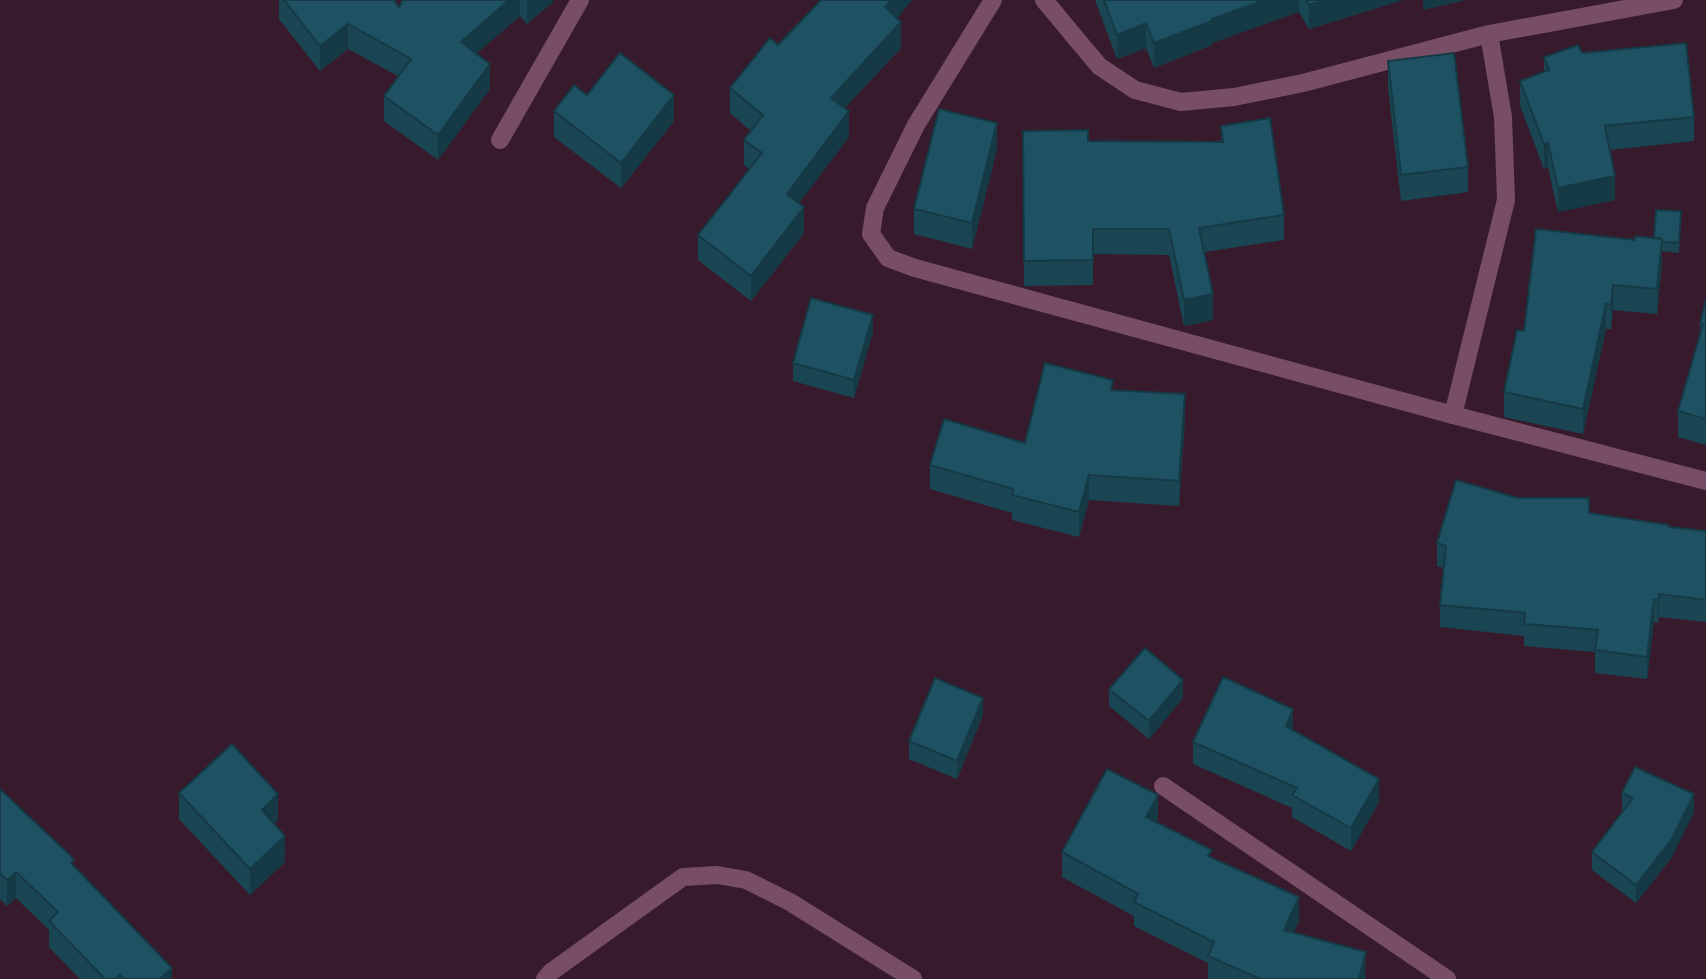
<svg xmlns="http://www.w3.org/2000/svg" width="1706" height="979" font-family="'Fira Sans',sans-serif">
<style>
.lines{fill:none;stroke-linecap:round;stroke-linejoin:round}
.street{stroke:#784d66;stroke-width:18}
.wall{fill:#1a4654}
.shaded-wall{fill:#153945}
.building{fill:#1e5162;stroke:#153945;stroke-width:2}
</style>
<rect width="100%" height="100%" fill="#371b2c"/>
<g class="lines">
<g class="street">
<polyline points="993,0 916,125 875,208 871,234 888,258 915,268 1453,415 1506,200 1503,117 1489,34"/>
<polyline points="1044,0 1099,66 1135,90 1181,102 1234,97 1303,83 1489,34 1674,0"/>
<polyline points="500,140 580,0"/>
<polyline points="1453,415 1706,481"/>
<polyline points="1163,786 1447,979"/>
<polyline points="545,979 551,972 683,877 717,875 746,880 790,902 913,979"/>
</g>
</g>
<g class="wall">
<polygon points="279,0 394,0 399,7 403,0 553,0 553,2 527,24 520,16 476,53 490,89 438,160 384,121 384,96 398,76 348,49 320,71 279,19"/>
<polygon points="821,0 912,0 897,18 901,48 844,108 849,137 799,203 804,233 751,301 698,260 698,235 749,169 744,165 744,140 751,131 730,113 730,88 778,45"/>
<polygon points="1095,0 1403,0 1309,29 1299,12 1212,43 1212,45 1154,68 1146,48 1117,59"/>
<polygon points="1582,53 1694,117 1694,141 1610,150 1615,200 1558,212 1548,167 1544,169 1520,106 1520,81 1544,72 1544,57"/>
<polygon points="1388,61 1468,167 1468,192 1401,201 1388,87"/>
<polygon points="587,95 674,121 621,188 554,137 554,111"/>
<polygon points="1221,126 1284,215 1284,240 1204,252 1213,320 1184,326 1169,255 1093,254 1093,285 1024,286 1023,131 1088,141 1221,142"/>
<polygon points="997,149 972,249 914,234 914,209"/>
<polygon points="1681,220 1679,253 1662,251 1662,264 1657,314 1613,310 1611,329 1606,329 1583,434 1504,417 1504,392 1524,331 1654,238"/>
<polygon points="1706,299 1706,445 1678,437 1678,411 1700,333 1700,324"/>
<polygon points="873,332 854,398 793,381 793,363"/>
<polygon points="1113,390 1185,419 1179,506 1089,500 1079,537 1012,520 1012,513 930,489 930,465 1025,443"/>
<polygon points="1518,498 1589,513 1669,527 1706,531 1706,622 1659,617 1658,623 1654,622 1647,679 1595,673 1595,652 1524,646 1524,636 1440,627 1440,605 1444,568 1437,566 1437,543"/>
<polygon points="1109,689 1183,698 1149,739 1109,706"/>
<polygon points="983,715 957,779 909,759 909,741"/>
<polygon points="1293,730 1379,802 1351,851 1292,817 1292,808 1193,764 1193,742"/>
<polygon points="0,789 74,866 172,979 80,979 49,947 49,930 16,898 7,906 0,899"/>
<polygon points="179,793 278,820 274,824 285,862 250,895 179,819"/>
<polygon points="1622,793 1694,812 1672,857 1636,903 1592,870 1592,852 1623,811 1622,811"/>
<polygon points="1158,820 1156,823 1212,858 1299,921 1293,933 1366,976 1365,979 1208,979 1208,963 1134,926 1134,916 1062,877 1062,852"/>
</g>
<g class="shaded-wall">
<polygon points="509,0 520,0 520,16 461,67 461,42"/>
<polygon points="527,0 553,0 553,2 527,24"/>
<polygon points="891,0 912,0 885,33 885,7"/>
<polygon points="1265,0 1299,0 1299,12 1212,43 1212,45 1154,68 1154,43 1212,19"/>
<polygon points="1325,0 1403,0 1309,29 1309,5"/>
<polygon points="1423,0 1463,0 1463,1 1423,10"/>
<polygon points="901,22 901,48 831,123 831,98"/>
<polygon points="1146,23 1146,48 1117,59 1117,35"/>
<polygon points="348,24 348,49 320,71 320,46"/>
<polygon points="490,64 490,89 438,160 438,135"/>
<polygon points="674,95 674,121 621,188 621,163"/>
<polygon points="849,111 849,137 787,219 787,194"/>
<polygon points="997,123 997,149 972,249 972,223"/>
<polygon points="1548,143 1548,167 1544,169 1544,144"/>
<polygon points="1615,176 1615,200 1558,212 1558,188"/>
<polygon points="804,207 804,233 751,301 751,276"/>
<polygon points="1662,239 1662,264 1657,314 1657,289"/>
<polygon points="1613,285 1613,310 1611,329 1611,305"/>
<polygon points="1213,294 1213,320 1184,326 1184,300"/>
<polygon points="1606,304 1606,329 1583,434 1583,409"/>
<polygon points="873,315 873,332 854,398 854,380"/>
<polygon points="1185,394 1185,419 1179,506 1179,481"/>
<polygon points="1089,475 1089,500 1079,537 1079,512"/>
<polygon points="1659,594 1659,617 1658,623 1658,600"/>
<polygon points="1654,600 1654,622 1647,679 1647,657"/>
<polygon points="1183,680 1183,698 1149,739 1149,721"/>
<polygon points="983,698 983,715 957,779 957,761"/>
<polygon points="1293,709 1293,732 1286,726"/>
<polygon points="1379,779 1379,802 1351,851 1351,828"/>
<polygon points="278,794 278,820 262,836 262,810"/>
<polygon points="1694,794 1694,812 1672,857 1636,903 1636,885"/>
<polygon points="1158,795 1158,820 1146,842 1146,817"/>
<polygon points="285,836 285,862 250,895 250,869"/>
<polygon points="16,872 16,898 7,906 7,880"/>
<polygon points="1299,897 1299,921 1284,954 1284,930"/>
<polygon points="1366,952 1365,979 1359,979"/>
<polygon points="172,968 172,979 160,979"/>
</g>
<g class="building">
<polygon points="284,0 394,0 399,7 403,0 509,0 461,42 490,64 438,135 384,96 411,59 348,24 320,46"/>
<polygon points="821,0 891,0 885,7 901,22 831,98 849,111 787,194 804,207 751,276 698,235 762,153 744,140 763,115 730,88 770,38 778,45"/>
<polygon points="1104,0 1265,0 1212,19 1212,21 1154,43 1146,23 1117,35"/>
<polygon points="1306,0 1325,0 1309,5"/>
<polygon points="1686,43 1694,117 1605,126 1615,176 1558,188 1548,143 1544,144 1520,81 1549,70 1544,57 1578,45 1582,53"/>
<polygon points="620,53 674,95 621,163 554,111 574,85 587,95"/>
<polygon points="1454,53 1468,167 1401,175 1388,61"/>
<polygon points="939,109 997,123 972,223 914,209"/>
<polygon points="1270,118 1284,215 1199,228 1213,294 1184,300 1169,229 1093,229 1093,260 1024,261 1023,131 1088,130 1088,141 1223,142 1221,126"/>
<polygon points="1656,210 1681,211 1679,243 1662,242 1662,239 1654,238"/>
<polygon points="1536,229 1635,240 1635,236 1662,239 1657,289 1613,285 1611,305 1606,304 1583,409 1504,392 1517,330 1524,331"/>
<polygon points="811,298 873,315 854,380 793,363"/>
<polygon points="1706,299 1706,419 1678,411 1703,324 1700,324"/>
<polygon points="1045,363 1113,380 1111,390 1185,394 1179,481 1089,475 1079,512 1012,495 1013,489 930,465 944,419 1025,443"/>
<polygon points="1456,480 1518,498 1589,498 1589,513 1669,525 1669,527 1706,531 1706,600 1659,594 1658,600 1654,600 1647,657 1595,650 1598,630 1524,624 1525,613 1440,605 1446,546 1437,543"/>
<polygon points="1145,648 1183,680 1149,721 1109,689"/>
<polygon points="1223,677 1293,709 1286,726 1379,779 1351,828 1292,795 1297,788 1193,742"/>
<polygon points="935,678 983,698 957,761 909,741"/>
<polygon points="232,744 278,794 262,810 285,836 250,869 179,793"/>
<polygon points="1635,767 1694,794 1672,839 1636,885 1592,852 1633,798 1622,793"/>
<polygon points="1107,769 1158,795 1146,817 1212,850 1208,856 1299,897 1284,930 1366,952 1359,979 1260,979 1208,956 1214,942 1134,902 1138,894 1062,852"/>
<polygon points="0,789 74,859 71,863 172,968 160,979 124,979 120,975 115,979 105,979 49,921 58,912 16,872 7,880 0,874"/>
</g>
</svg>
